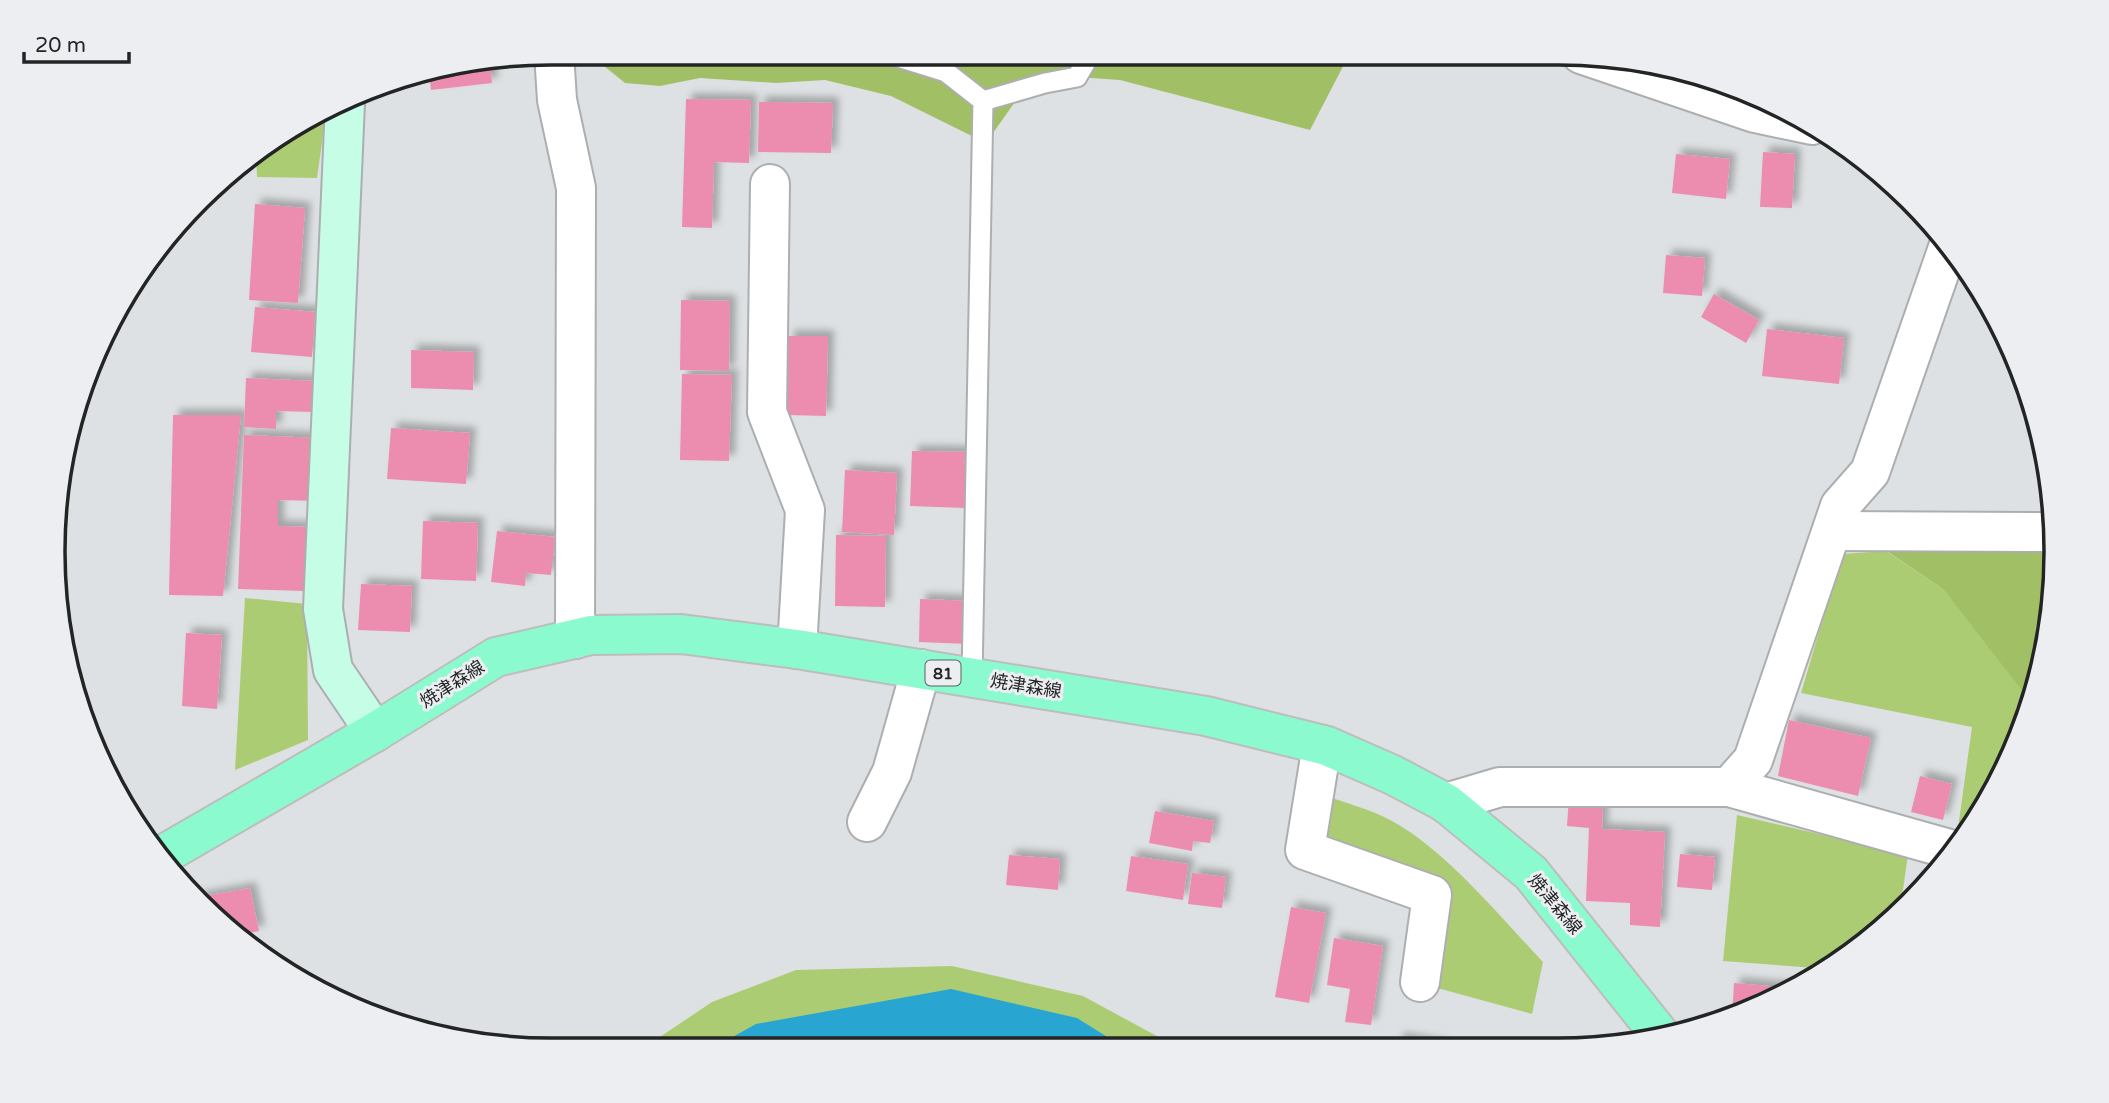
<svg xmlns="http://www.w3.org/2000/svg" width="2109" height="1103" font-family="'Varela Round','Noto Sans JP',sans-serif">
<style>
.green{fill:#accc73}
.forest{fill:#a1c066}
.water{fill:#28a5d1}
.building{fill:#ec8daf;filter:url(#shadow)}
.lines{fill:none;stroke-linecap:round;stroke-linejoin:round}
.lane-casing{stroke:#acaeb0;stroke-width:23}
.street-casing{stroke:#acaeb0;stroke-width:42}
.secondary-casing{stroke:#acaeb0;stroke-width:42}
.primary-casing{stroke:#bdbdbd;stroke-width:42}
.lane{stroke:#fff;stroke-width:19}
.street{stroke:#fff;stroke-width:38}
.secondary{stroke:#c5fde7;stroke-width:38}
.primary{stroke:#8bfbcf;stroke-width:38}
.labels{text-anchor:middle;stroke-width:6;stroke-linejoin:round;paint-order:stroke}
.shield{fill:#eceef1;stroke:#5f6162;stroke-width:2}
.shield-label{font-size:16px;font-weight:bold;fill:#232424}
.street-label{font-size:18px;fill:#232424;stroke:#eceef1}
.rim{fill:none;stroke:#232424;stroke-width:3.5}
</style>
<defs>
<filter id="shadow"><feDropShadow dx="6" dy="-6" stdDeviation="3.5" flood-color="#0004"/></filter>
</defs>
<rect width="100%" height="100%" fill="#dee1e3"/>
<g class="green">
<polygon points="326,114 317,178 257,177 256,151"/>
<polygon points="1886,551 1943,589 2032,701 2005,773 1966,830 1958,828 1972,727 1801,693 1842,554"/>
<polygon points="245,598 307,604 308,740 235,770"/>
<path d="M1321 794C1344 803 1371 809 1392 821 1447 851 1500 917 1543 962L1532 1014 1430 986 1439 899 1320 842Z"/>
<polygon points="1737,815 1908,855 1900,910 1829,969 1723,961"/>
<polygon points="952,966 1083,996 1177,1047 642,1049 712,1002 796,970"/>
</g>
<g class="forest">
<polygon points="588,53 1350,53 1310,130 1120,80 1077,77 1017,99 986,143 891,96 825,80 776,83 700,78 660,86 625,83"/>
<polygon points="1857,531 2054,532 2055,585 2039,681 2031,702 1943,589"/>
</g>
<polygon class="water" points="951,989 1077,1018 1125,1048 711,1049 756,1024"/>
<g class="building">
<polygon points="490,63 492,83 431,90 429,73"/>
<polygon points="686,99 751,100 749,163 714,162 712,228 682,227"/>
<polygon points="759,102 833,103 831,153 758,152"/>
<polygon points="1763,152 1795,154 1792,208 1760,207"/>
<polygon points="1676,154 1730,159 1726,199 1672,193"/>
<polygon points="255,204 305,208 298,303 249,300"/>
<polygon points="1666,255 1705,258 1702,296 1663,293"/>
<polygon points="1714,294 1759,320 1746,343 1701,317"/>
<polygon points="681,300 730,301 729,371 680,370"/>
<polygon points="255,307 315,312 312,357 251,352"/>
<polygon points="1767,329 1844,338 1839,384 1762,376"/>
<polygon points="788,336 828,336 826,416 787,415"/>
<polygon points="411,350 474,352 473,390 411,388"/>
<polygon points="682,374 732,375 729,461 680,460"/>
<polygon points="246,378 314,381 313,412 276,411 276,429 244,427"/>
<polygon points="173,415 241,415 223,596 169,595"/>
<polygon points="391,428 470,433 466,484 387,479"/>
<polygon points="244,435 319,438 317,501 278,500 278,526 308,527 305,591 238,589"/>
<polygon points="912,451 966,452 965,508 910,506"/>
<polygon points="845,470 897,473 894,535 842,532"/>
<polygon points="423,521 478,523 476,581 421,579"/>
<polygon points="497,531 555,537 551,575 526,573 525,586 491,582"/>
<polygon points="836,535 886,536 885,607 835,606"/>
<polygon points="361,584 412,586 410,632 358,630"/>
<polygon points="920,599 970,601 968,644 919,642"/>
<polygon points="186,633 222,635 217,709 182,706"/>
<polygon points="1789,720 1871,738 1858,796 1778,776"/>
<polygon points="1920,776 1952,784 1943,820 1911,812"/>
<polygon points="1569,797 1603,799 1602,829 1665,832 1660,927 1630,925 1630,903 1586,901 1589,828 1567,826"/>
<polygon points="1155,811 1214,821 1210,843 1193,841 1192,851 1149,843"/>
<polygon points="1680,854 1715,857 1712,890 1677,887"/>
<polygon points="1009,855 1060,859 1058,890 1006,885"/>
<polygon points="1131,856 1188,864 1183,900 1126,891"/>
<polygon points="1192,873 1226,877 1222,908 1188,904"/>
<polygon points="250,888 259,931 235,936 194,898"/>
<polygon points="1291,907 1326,913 1309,1003 1275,997"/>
<polygon points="1334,938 1383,946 1371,1025 1345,1022 1350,989 1327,985"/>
<polygon points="1734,983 1793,988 1748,1013 1732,1017"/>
<polygon points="1398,1038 1441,1045 1441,1047 1396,1047"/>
</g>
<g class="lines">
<g class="lane-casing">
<g id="lane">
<polyline points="885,53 946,72 983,101 972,678"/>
<polyline points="983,101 1045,83 1077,77 1091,53"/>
</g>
</g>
<g class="street-casing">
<g id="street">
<polyline points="554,53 557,100 576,188 575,639"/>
<polyline points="1581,54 1755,113 1812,125"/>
<polyline points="770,184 767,412 805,510 797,649"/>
<polyline points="1832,531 2054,532"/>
<polyline points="1322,745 1305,850 1432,895 1420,982"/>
<polyline points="1729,787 1953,850"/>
<polyline points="1446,803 1500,787 1729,787 1753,760 1840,506 1870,472 1949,245"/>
<polyline points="867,822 892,772 921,669"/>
</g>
</g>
<g class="secondary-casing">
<polyline id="secondary" points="345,103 323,609 333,670 375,732"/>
</g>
<g class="primary-casing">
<polyline id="primary" points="161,856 375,732 496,657 591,635 681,634 797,649 1206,716 1327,746 1393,775 1446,803 1531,873 1661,1036"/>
</g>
<use href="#lane" class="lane"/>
<use href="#street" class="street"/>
<use href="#secondary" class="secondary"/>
<use href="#primary" class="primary"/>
</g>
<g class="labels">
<rect class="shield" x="925.5" y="660.5" width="35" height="25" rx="5"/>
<g class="shield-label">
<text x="943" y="679">81</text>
</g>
<g class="street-label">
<text transform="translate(452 684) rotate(-32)" y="6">焼津森線</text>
<text transform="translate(1026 686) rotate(9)" y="6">焼津森線</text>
<text transform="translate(1555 904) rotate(50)" y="6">焼津森線</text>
</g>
</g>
<path d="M0 0H2109V1103H0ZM551 65H1558A486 486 0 0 1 2044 551V552A486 486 0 0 1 1558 1038H551A486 486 0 0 1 65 552V551A486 486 0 0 1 551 65Z" fill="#eceef1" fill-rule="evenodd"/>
<path class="rim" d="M551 65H1558A486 486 0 0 1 2044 551V552A486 486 0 0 1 1558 1038H551A486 486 0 0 1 65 552V551A486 486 0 0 1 551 65Z"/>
<path d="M24 52v10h105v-10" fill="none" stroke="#232424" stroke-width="3.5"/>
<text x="35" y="52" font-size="21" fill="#232424" stroke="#eceef1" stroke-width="5" paint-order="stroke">20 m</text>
</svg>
